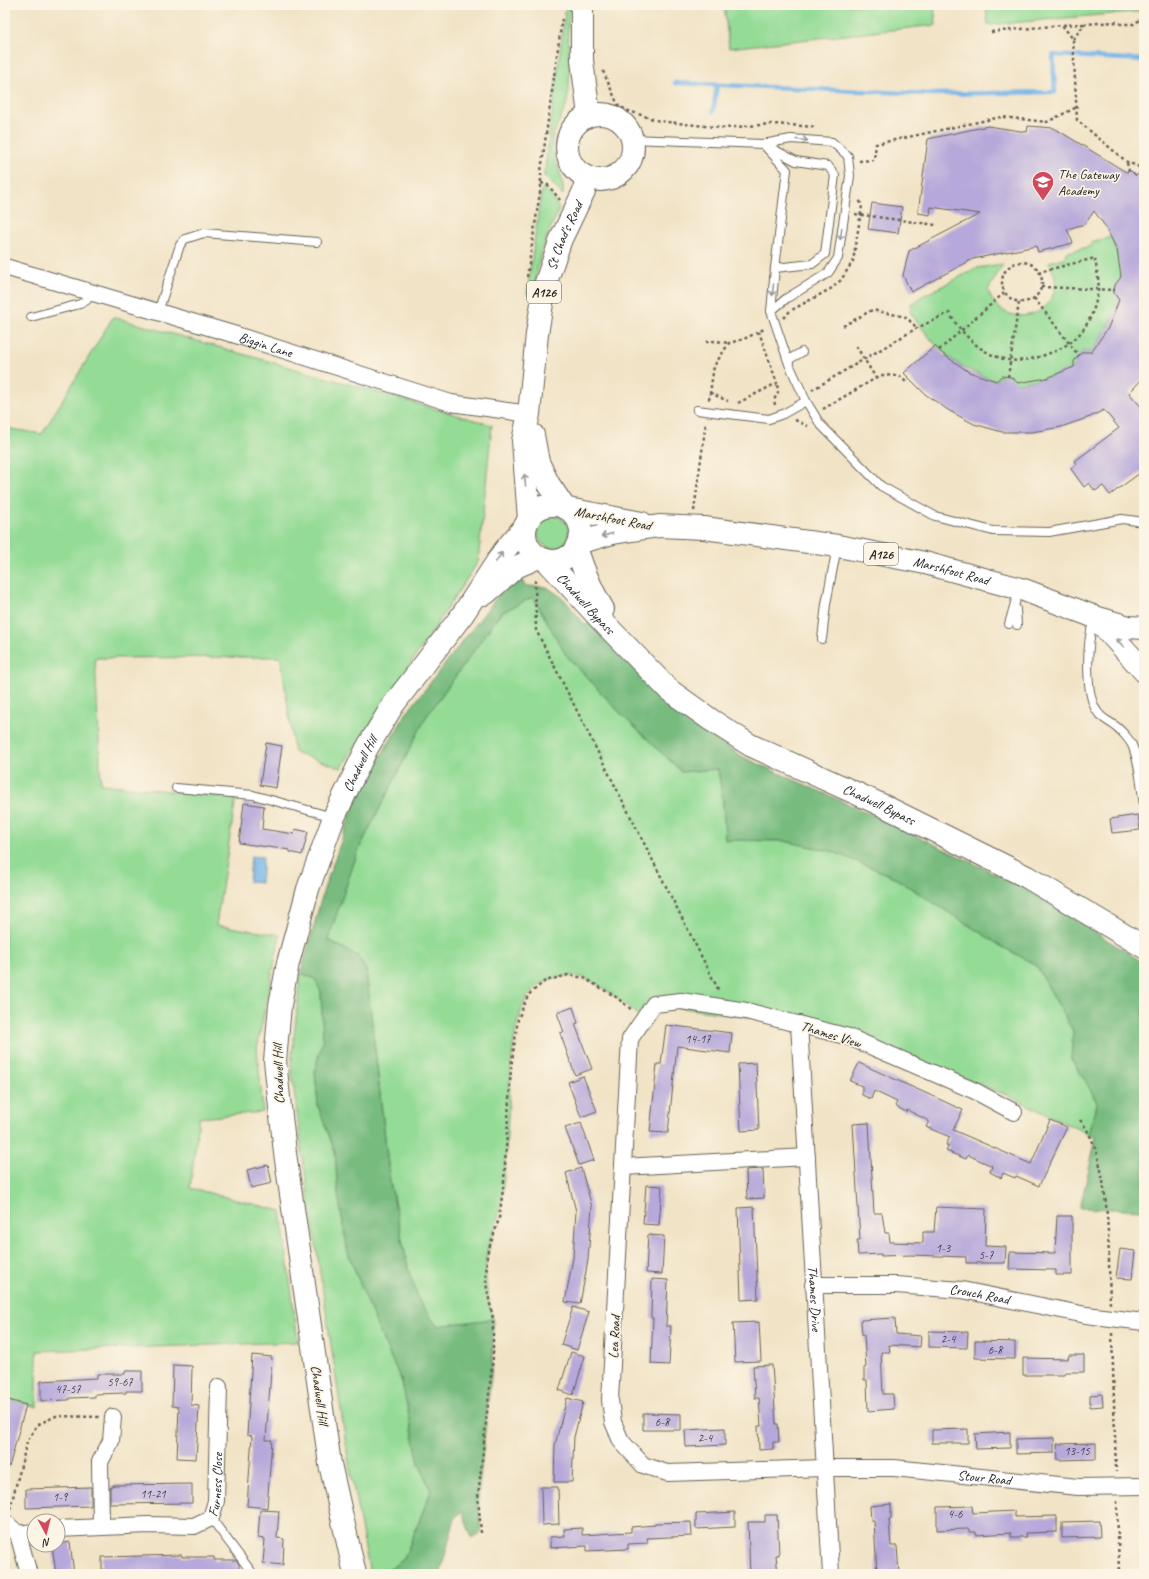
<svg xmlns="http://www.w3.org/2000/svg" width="1149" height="1579" font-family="Caveat,sans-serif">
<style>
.green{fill:#94db96;stroke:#587c59}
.forest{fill:#77bb7f;stroke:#4a6c4e}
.water{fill:#75b4e9;stroke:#486882}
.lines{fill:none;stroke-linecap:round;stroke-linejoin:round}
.stream{stroke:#75b4e9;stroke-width:4.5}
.building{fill:#b6a8da}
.lane-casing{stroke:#676258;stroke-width:10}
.street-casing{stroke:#676258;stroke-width:18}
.secondary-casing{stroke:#676258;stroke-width:24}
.primary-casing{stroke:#676258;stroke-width:24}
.path{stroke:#676258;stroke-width:2.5;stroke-dasharray:3 3;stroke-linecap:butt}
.lane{stroke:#fff;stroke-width:8}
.street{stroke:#fff;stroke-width:16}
.secondary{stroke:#fff;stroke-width:22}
.primary{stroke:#fff;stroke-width:22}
.oneway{stroke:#999}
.labels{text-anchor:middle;stroke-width:3.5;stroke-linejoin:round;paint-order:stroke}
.number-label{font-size:12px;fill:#423f4c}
.shield{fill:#fcf5e5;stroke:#5f5d58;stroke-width:1}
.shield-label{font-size:13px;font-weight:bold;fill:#1c1c1c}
.poi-label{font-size:14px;fill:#1c1c1c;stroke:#fcf5e5;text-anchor:start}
.street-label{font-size:14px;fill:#1c1c1c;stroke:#fcf5e5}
</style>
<rect width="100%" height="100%" fill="#fcf5e5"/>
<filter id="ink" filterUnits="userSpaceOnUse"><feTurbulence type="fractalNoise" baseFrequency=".025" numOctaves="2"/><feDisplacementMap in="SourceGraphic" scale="8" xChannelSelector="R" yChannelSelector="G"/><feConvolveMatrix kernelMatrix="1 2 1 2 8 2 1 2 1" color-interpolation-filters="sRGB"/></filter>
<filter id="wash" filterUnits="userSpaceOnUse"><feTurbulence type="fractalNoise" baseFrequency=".012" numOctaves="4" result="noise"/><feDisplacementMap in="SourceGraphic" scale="16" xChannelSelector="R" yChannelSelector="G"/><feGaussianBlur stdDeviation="0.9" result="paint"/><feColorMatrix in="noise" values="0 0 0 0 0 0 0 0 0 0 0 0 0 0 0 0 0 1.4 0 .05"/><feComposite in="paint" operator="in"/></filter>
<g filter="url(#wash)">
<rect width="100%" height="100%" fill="#f1e3c6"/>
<g class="green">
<path d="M566 5H570C565 38 573 70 567 102 564 116 551 131 552 145 553 164 565 174 563 195L544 176Z"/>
<polygon points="724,5 934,5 936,25 729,48"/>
<polygon points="986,5 1144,5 1144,11 988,25"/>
<path d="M544 187 554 199 559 210C545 237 537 263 533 294H527L540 200 542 189Z"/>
<path d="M1111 237C1132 281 1118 314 1091 352H1082L1074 367 1047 378 1018 383 1002 376 996 381C948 364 939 351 910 312L911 304 921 297 977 268 1003 264 988 290C999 330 1059 321 1055 279 1055 274 1051 267 1049 262L1066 257 1065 253 1091 246V242Z"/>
<polygon points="113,317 492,425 478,562 341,768 294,752 281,657 95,658 101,784 236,798 216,925 280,935 257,1048 263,1112 199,1118 190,1188 281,1211 298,1342 37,1351 37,1407 5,1398 5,428 42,434"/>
<circle cx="553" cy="532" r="16"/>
<path d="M533 596 566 655 624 717 682 772 718 769 723 802 725 840 784 841 831 851 892 876 1001 946 1036 965 1073 1031 1071 1059 1085 1080 1097 1103 1088 1134 1007 1095 914 1059 799 1024 654 1004 643 1019C628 1007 602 984 584 978 567 972 536 980 527 997 511 1028 511 1069 509 1103 507 1136 505 1168 502 1200 499 1220 491 1236 487 1254 483 1276 488 1298 493 1319L437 1326 420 1303 409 1272 390 1182 366 970 327 940 358 851 426 717 501 613Z"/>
<polygon points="301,973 315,979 321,992 323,1039 315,1070 318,1106 335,1152 338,1194 348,1253 379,1331 402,1382 419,1463 431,1491 404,1559 382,1574 370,1574 349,1464 302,1153 291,1065"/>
</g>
<polygon class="forest" points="520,578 526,586 547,587 564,599 585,625 594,621 657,694 696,727 743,757 877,817 1021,886 1144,963 1144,1210 1080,1208 1096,1138 1088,1134 1097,1103 1085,1080 1071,1059 1073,1031 1036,965 1001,946 892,876 831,851 784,841 725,840 723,802 718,769 682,772 624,717 566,655 533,597 501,613 426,717 358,851 328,940 358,956 366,970 390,1182 409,1272 420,1303 437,1326 493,1319 493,1357 478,1497 481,1533 472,1538 462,1511 455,1518 440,1574 382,1574 404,1559 431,1491 419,1463 402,1382 379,1331 348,1253 338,1194 335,1152 318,1106 315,1070 323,1039 321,992 315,979 301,973 324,889 358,794 406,714 504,588"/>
<polygon class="water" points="251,856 263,857 261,883 249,882"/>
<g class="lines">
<g class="stream">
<polyline points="675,83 930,94 1055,92 1053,55 1144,60"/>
<polyline points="713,111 717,85"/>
</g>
</g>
<g id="blocks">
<g class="building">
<polygon points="988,126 1027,132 1028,126 1054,128 1126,172 1131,171 1136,176 1139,173 1144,180 1144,377 1129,393 1144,410 1144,470 1110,495 1103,486 1095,491 1089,483 1084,487 1071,469 1077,464 1075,461 1119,428 1104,410 1090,417 1061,427 1032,432 1002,432 974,424 948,410 925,394 904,373 935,346 943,354 969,372 996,381 1002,376 1011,377 1018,383 1047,378 1074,367 1074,361 1082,352 1091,352 1108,328 1119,300 1114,293 1115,285 1121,277 1117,250 1105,226 1094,211 1085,224 1067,229 1073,243 1038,252 1036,246 973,259 911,292 903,275 909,251 980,214 931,207 930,215 918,213 928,139"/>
<polygon points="872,203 902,207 898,233 868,229"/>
<polygon points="266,743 282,746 276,788 260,785"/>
<polygon points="244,803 264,806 262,829 294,834 295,829 308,832 302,855 290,852 290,850 239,843"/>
<polygon points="1138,815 1140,830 1112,833 1110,819"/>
<polygon points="573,1007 578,1023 575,1024 592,1069 575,1075 560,1033 564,1032 557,1013"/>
<polygon points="666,1025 732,1033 730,1053 677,1046 668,1133 650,1132 657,1064 661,1064"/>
<polygon points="756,1063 759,1130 741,1131 738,1064"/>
<polygon points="859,1063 963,1110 953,1130 1031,1164 1050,1120 1067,1127 1039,1186 1016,1176 1015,1178 1003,1173 1001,1178 990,1172 992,1166 968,1155 966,1159 946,1151 949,1146 946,1145 950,1137 926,1127 929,1121 907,1110 906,1112 895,1106 897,1102 874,1091 871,1099 862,1095 862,1086 850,1081"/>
<polygon points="583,1076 597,1111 581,1117 568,1082"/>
<polygon points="581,1123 594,1160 579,1165 565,1128"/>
<polygon points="869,1123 874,1213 882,1213 885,1233 889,1233 890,1242 923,1243 923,1232 934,1232 936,1207 986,1209 985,1246 1006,1247 1005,1263 966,1263 966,1257 911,1255 881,1256 881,1254 858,1255 857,1240 860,1240 853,1124"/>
<polygon points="268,1165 272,1183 251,1188 247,1170"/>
<polygon points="581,1168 592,1207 588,1260 580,1304 565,1302 573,1258 576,1211 566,1173"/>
<polygon points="763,1169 764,1198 747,1199 746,1170"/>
<polygon points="646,1185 662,1186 659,1225 643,1224"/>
<polygon points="754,1207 758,1299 741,1300 738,1208"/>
<polygon points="1057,1216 1072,1216 1072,1275 1056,1275 1056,1270 1009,1269 1010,1252 1055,1253"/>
<polygon points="648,1235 664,1236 662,1274 646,1273"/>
<polygon points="1120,1249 1135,1251 1132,1279 1116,1278"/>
<polygon points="652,1279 668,1280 666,1326 671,1326 669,1365 651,1364 653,1318 651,1318"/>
<polygon points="573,1307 589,1312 577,1350 561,1345"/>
<polygon points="895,1318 896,1334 921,1336 920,1347 889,1345 890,1352 881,1352 883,1394 893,1394 894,1409 868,1411 867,1380 864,1380 864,1368 866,1367 864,1335 862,1335 861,1320"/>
<polygon points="759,1322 761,1361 735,1362 733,1323"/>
<polygon points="929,1331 968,1332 967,1348 929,1347"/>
<polygon points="975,1341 1015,1342 1015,1359 975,1358"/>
<polygon points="571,1352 585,1356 573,1395 559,1390"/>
<polygon points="252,1355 272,1357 266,1440 272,1440 267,1508 247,1506 252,1436 247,1435"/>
<polygon points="1069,1355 1084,1355 1084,1372 1065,1372 1064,1375 1023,1375 1023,1358 1068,1359"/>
<polygon points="173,1365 192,1366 191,1405 199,1406 196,1459 177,1458 179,1407 172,1406"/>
<polygon points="772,1365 776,1424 778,1424 779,1442 773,1442 773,1449 759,1450 758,1426 761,1426 759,1398 755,1398 753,1366"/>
<polygon points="125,1371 142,1371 142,1391 126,1391 126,1393 95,1394 95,1397 69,1398 69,1400 41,1401 41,1381 97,1378 97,1374 125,1374"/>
<polygon points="1102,1394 1103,1406 1090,1407 1090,1395"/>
<polygon points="567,1398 583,1402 574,1437 572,1482 554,1482 555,1445"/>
<polygon points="5,1399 26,1405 9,1467 5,1466"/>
<polygon points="643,1413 681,1414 681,1430 643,1430"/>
<polygon points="725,1428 725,1445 686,1447 685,1430"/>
<polygon points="968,1429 968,1443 932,1443 932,1430"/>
<polygon points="1010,1432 1010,1448 976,1449 975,1434"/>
<polygon points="1054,1438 1054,1453 1016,1454 1016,1439"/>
<polygon points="1096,1443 1096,1459 1058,1460 1057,1444"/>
<polygon points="192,1484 192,1503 110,1504 110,1487 114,1485"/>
<polygon points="91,1487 91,1506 26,1508 26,1489"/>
<polygon points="541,1487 558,1487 559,1524 542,1525"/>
<polygon points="891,1504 891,1519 889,1519 891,1546 897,1546 899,1574 877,1574 874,1521 871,1521 870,1506"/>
<polygon points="972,1506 973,1513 1015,1511 1015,1517 1057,1516 1057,1532 1025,1533 1026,1537 1011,1537 1011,1533 976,1535 976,1532 969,1532 969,1529 937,1530 937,1507"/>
<polygon points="260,1510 279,1511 277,1538 284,1539 283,1565 263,1563 265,1539 258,1538"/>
<polygon points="735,1512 735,1527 696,1529 696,1514"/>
<polygon points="765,1515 777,1515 779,1555 776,1555 778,1574 750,1574 748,1522 765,1522"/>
<polygon points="1099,1521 1100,1537 1062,1538 1062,1522"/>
<polygon points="691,1522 692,1536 647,1538 648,1543 628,1544 628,1549 587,1551 587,1546 550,1548 550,1537 565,1536 564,1529 582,1528 582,1535 631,1532 631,1527 655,1525 655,1523"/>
<polygon points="70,1542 74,1574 56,1574 52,1545"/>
<polygon points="182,1555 182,1557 214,1557 214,1560 236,1560 239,1564 239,1574 102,1574 102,1557"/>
</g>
</g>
</g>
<g filter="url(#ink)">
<use href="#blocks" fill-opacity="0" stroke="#676258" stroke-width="1"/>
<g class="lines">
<g class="lane-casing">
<g id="lane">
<polyline points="631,139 763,144 791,139 832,142 848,156 850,176 838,258 828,273 787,298 771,311"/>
<polygon points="763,144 796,161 828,166 835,175 825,254 812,264 775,268 787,170"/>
<polyline points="775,268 771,311 789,364 806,401 820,424 881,486 935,516 993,531 1049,532 1122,519 1144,522"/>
<polyline points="158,312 180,245 185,239 204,233 317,242"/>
<polyline points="31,317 80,304 87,300 90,291"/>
<polyline points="788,360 802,352"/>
<polyline points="697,410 769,419 783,414 806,401"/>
<polyline points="1016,609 1017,625"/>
<path d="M1094 619C1087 640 1083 700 1101 716 1105 720 1110 722 1114 725 1120 729 1129 739 1132 745 1140 763 1141 786 1144 805"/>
<polyline points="1009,624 1019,589"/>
<polyline points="822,639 826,604 837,547"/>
<polyline points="176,788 253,795 333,817"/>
<polyline points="211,1518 253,1574"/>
</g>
</g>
<g class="street-casing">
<g id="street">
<path id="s1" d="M5 267 236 335 451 403 529 414"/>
<path id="s2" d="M799 1024 831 1574"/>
<path id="s3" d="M1014 1112 975 1091 849 1037 746 1011 681 1001 654 1004 630 1039 610 1400 613 1422 621 1441 643 1465 667 1473 824 1468H894L1078 1487 1144 1486"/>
<polyline points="623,1167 807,1157"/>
<path id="s4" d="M813 1285H896L962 1290 1086 1315 1144 1322"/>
<polyline points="5,1522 18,1534 29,1574"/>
<polyline points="101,1526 100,1462 111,1441 113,1417"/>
<path id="s5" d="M58 1529 148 1525 194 1526 211 1518 216 1501 219 1387"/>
<polyline points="18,1534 34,1532"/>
</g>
</g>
<g class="secondary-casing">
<g id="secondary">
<path d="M576 547C583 569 591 590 603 609"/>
<path id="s6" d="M546 560 602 621 669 690 711 720 750 745 884 806 1027 877 1144 947"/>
<polyline points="485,594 516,567 539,557"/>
<path id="s7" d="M355 1574 330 1464 285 1153 275 1061 280 1005 288 963 308 889 334 817 367 748 393 705 463 614 504 551 526 525"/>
</g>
</g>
<g class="primary-casing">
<g id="primary">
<polyline points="582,5 582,60 589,116"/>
<circle cx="600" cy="147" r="33"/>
<polyline points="533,435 538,462 548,483 564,507"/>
<circle cx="553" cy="533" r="28"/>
<polyline points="568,509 642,523"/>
<path id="s8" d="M529 519 523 441 529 414 537 334 545 285 561 239 584 191 586 177"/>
<path id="s9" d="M578 543 613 533 659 526 704 528 838 546 925 563 1024 590 1095 617 1129 627 1144 628"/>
<polyline points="1096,618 1144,671"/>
</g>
</g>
<g class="path">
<polyline points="1063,25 1085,24"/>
<polyline points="991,32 1062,25 1073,39 1077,120 1127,162 1142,168 1144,171"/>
<polyline points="1073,39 1085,24 1116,22 1121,24 1134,24 1144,17"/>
<polyline points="603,71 618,105 626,110 659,121 723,128 773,124 817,127"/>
<polyline points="859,161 874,160 876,144 1001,117 1047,122 1077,107"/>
<polyline points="1127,163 1129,171"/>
<polyline points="541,183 548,185 560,200"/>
<polyline points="855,214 936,225"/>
<circle cx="1022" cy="282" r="20"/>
<polyline points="527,277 541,186 541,171 562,19"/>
<polyline points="1041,287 1115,290"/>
<polyline points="1034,298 1079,356"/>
<polyline points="784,318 790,311 832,288 841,280 853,261 862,206 859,199"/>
<polyline points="843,326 872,310 906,317 917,328"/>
<polyline points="706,342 716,341 729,343"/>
<polyline points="939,350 1004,293"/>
<polyline points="1008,377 1019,302"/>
<polyline points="876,378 881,375 900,376 906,382"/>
<path d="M812 390 917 328 949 313C963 335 981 355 1009 360 1020 362 1032 359 1042 356 1076 345 1092 327 1098 291 1100 281 1096 268 1095 258L1039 272"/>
<polyline points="710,393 728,401"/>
<polyline points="709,400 714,366 729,343 744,339 766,328"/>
<polyline points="738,403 777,383 759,332"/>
<polyline points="775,405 774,400 778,392 777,383"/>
<polyline points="823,409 876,378 856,346"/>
<polyline points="795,420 808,426"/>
<polyline points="694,511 706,422"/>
<polyline points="535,580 536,630 719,991"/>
<path d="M1080 1120C1112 1157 1108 1255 1110 1304"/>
<polyline points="1112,1333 1116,1472"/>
<polyline points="1117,1501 1119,1574"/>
<polyline points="10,1509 27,1442 37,1425 56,1416 99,1417"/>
<polyline points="481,1533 478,1497 493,1357 493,1319 486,1284 487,1254 499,1219 504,1182 511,1068 518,1019 528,995 545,981 568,975 584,978 616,997 632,1010"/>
</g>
<use href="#lane" class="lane"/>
<use href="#street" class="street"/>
<use href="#secondary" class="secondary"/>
<use href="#primary" class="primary"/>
</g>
<defs><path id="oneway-shaft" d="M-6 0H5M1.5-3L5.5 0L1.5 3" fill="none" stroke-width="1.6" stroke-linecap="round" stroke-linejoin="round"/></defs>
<g class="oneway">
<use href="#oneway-shaft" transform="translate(802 140) rotate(5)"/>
<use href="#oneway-shaft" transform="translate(841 234) rotate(98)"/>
<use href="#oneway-shaft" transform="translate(773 290) rotate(95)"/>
<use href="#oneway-shaft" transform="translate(525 480) rotate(-95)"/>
<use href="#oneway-shaft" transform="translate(607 535) rotate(164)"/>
<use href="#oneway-shaft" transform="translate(499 557) rotate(-57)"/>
<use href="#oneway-shaft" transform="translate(1120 643) rotate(-134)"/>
</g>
</g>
<defs>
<g id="school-pin" transform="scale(1.15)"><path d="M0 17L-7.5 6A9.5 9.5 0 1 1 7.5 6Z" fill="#d1495b" stroke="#fcf5e5"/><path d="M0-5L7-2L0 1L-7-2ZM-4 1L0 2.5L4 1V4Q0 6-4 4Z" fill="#fff"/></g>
</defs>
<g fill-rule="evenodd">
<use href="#school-pin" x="1043" y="182"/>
</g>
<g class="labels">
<g class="number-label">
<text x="698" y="1043">14-17</text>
<text x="943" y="1252">1-3</text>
<text x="986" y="1259">5-7</text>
<text x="948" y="1343">2-4</text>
<text x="995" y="1354">6-8</text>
<text x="120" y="1386">59-67</text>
<text x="68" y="1393">47-57</text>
<text x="662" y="1426">6-8</text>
<text x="705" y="1442">2-4</text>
<text x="1077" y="1455">13-15</text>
<text x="153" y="1498">11-21</text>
<text x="60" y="1501">1-9</text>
<text x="955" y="1518">4-6</text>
</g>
<g class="shield">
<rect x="527" y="281" width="34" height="22" rx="3"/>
<rect x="864" y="543" width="34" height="22" rx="3"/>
</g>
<g class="shield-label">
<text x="544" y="297">A126</text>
<text x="881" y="559">A126</text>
</g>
<g class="poi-label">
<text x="1058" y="179">The Gateway<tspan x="1058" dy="16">Academy</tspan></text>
</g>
<g class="street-label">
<text dy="5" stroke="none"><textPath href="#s8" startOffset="289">St Chad's Road</textPath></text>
<text dy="5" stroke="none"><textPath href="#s1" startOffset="272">Biggin Lane</textPath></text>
<text transform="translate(613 518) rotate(11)" y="5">Marshfoot Road</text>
<text dy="5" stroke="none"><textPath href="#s9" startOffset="379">Marshfoot Road</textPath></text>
<text dy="5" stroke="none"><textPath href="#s6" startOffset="59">Chadwell Bypass</textPath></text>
<text dy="5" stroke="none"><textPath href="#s7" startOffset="831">Chadwell Hill</textPath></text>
<text dy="5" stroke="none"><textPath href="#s6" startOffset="419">Chadwell Bypass</textPath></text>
<text transform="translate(831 1034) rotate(17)" y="5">Thames View</text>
<text transform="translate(278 1074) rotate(-92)" y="5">Chadwell Hill</text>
<text dy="5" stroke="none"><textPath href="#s4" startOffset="167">Crouch Road</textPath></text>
<text dy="5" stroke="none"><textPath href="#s2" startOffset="275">Thames Drive</textPath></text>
<text transform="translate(614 1337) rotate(-87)" y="5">Lea Road</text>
<text transform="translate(320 1395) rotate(82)" y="5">Chadwell Hill</text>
<text dy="5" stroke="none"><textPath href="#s3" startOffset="1203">Stour Road</textPath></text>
<text dy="5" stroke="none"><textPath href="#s5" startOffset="189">Furness Close</textPath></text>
</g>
</g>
<rect width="1149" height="1579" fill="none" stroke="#fcf5e5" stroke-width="20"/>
<g transform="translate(46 1533) rotate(173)"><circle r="19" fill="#fcf5e5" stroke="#a29e95"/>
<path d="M0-3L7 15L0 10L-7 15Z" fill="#d1495b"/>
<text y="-6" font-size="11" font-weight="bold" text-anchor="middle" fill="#1c1c1c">N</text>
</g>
</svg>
